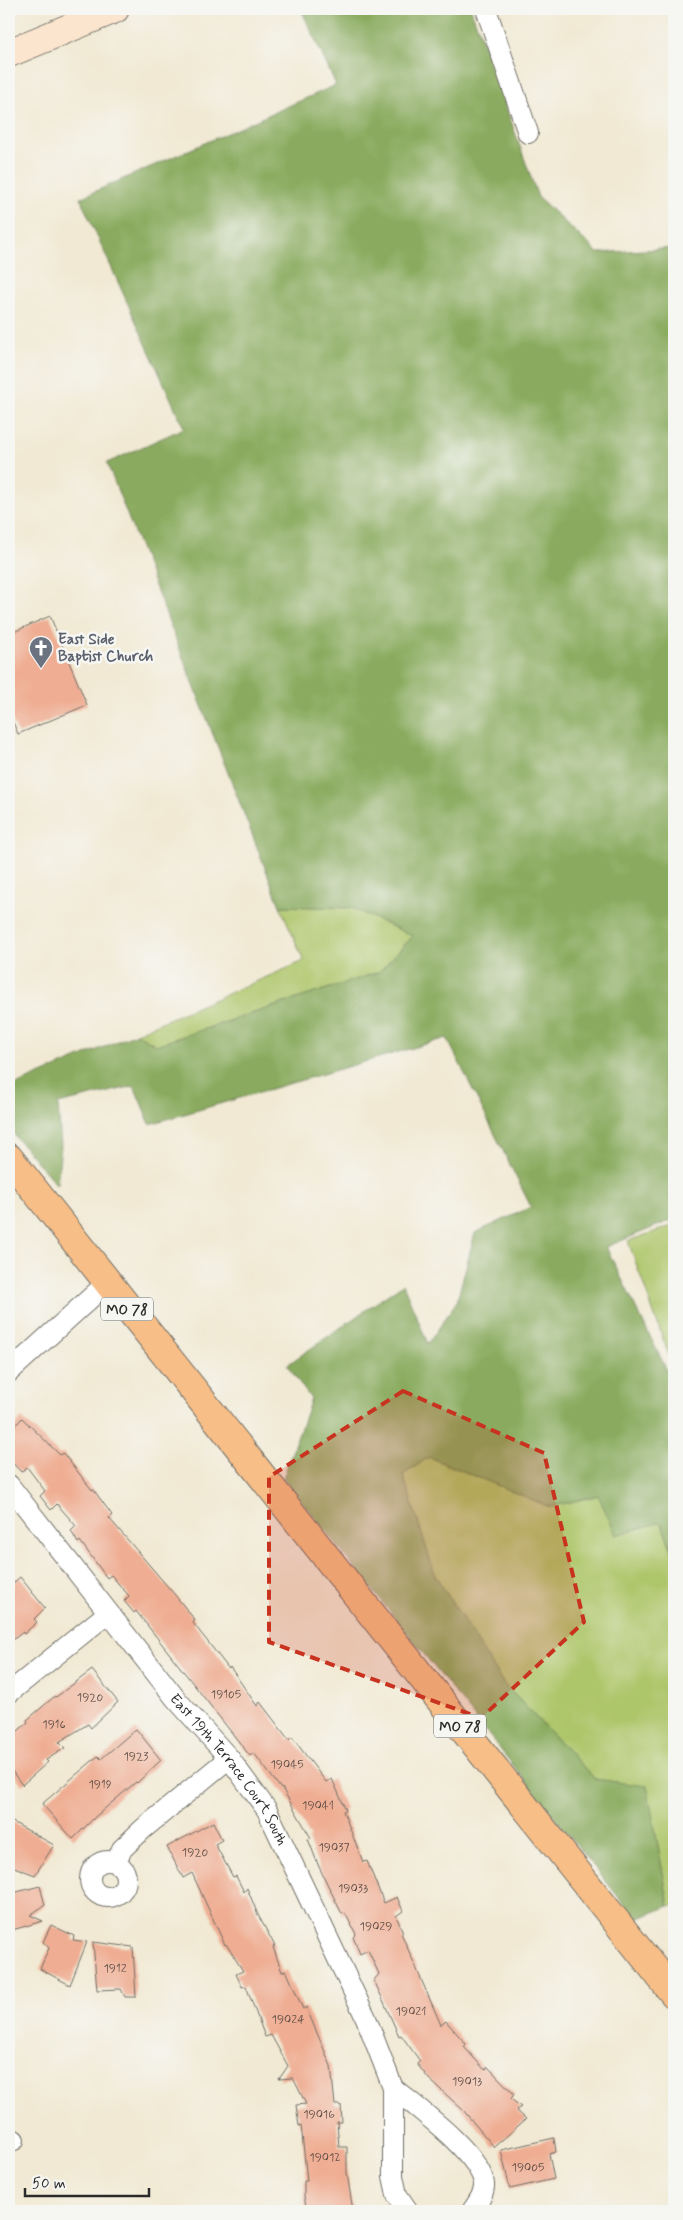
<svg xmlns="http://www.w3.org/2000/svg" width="683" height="2220" font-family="Mynerve,sans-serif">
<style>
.green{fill:#aec66b;stroke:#6c784b}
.forest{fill:#8aab5f;stroke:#5a6b45}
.building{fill:#efad93}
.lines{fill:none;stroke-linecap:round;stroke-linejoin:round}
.street-casing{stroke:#706e66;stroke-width:22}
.secondary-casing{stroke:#706e66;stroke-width:30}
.primary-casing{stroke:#706e66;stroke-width:30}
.street{stroke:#fff;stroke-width:20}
.secondary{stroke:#fce5cf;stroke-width:28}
.primary{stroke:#f7be87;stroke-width:28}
.marked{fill:#c8321e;fill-opacity:0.2;stroke:#c8321e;stroke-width:4;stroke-dasharray:10 6;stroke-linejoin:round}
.labels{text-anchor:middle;stroke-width:5;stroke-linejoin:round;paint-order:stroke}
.number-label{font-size:12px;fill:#5c4c45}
.shield{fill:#f6f6f2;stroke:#686867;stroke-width:1}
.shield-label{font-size:14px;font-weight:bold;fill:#2b2b2b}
.worship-label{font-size:15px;font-weight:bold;fill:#5b616d;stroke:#f6f6f2;text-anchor:start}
.street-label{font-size:15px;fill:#2b2b2b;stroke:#f6f6f2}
</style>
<rect width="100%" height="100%" fill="#f6f6f2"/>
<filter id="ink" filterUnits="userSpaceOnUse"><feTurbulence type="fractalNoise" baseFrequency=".02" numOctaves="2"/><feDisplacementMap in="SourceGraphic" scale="10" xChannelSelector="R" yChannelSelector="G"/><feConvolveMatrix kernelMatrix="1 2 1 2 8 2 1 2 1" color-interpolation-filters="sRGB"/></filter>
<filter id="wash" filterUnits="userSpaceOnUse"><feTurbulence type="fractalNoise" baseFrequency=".0096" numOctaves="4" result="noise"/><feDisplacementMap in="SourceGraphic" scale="20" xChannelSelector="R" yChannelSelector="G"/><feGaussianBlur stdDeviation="1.12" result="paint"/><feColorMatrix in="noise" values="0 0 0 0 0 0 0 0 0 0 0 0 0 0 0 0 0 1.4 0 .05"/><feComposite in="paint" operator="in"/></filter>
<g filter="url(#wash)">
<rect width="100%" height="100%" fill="#f1e9d3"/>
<g class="green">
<polygon points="280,906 352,908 413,936 379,972 156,1045 136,1033 304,961"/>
<polygon points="674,1225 674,1355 669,1356 628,1241"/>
<polygon points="429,1457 550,1507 599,1495 661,1522 674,1555 674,1905 669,1906 647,1787 595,1779 503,1683 435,1575 403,1475"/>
</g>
<polygon class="forest" points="301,9 471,9 538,197 598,253 674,248 674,1219 606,1247 674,1385 674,1555 661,1522 616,1535 598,1495 550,1507 429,1457 403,1475 435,1575 503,1683 595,1779 647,1786 669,1906 636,1919 283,1478 311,1399 287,1365 403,1284 428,1344 457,1301 475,1233 531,1207 447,1038 150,1124 134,1086 58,1104 61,1146 57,1185 9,1129 9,1088 136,1033 156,1045 379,972 413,936 352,908 280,906 107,463 184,428 80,198 336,85"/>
<g id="blocks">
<g class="building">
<polygon points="50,616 87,705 18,734 9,713 9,634"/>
<polygon points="22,1418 60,1455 63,1453 92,1490 93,1489 112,1515 109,1518 175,1595 195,1620 193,1623 229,1669 230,1667 257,1706 260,1702 289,1740 292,1737 326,1782 332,1779 346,1810 343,1811 363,1862 367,1861 384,1903 397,1897 403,1911 396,1916 403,1932 401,1933 441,2025 446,2021 466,2044 464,2047 485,2070 488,2067 514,2094 511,2099 521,2107 516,2110 526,2119 494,2147 463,2110 429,2079 417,2064 420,2061 401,2035 399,2036 374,1980 379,1974 368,1950 360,1954 353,1937 356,1934 345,1913 342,1914 319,1867 308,1839 311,1838 282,1788 281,1789 254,1753 250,1756 136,1611 134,1613 124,1601 129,1596 111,1575 107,1578 80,1541 78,1543 71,1531 76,1526 57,1504 51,1510 40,1496 45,1491 27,1467 21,1472 9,1459 9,1433"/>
<polygon points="20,1577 45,1608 34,1619 37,1622 24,1634 23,1632 9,1643 9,1587"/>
<polygon points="92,1670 118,1702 91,1728 88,1724 59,1742 65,1748 46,1760 48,1762 22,1785 9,1767 9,1739 28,1722 27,1720 55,1696 56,1697"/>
<polygon points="136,1729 161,1760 137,1783 136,1782 95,1817 73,1839 42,1804 98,1756 101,1759"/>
<polygon points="9,1820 54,1845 35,1875 9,1865"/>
<polygon points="213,1822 222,1840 215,1844 233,1877 236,1876 244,1892 247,1888 258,1915 275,1946 273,1947 282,1972 286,1970 303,2009 306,2007 331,2066 335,2105 341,2105 342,2122 337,2122 339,2147 347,2147 347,2173 353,2211 307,2211 304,2196 304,2181 307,2181 301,2125 299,2126 296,2105 306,2104 293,2078 279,2079 288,2066 271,2035 265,2037 246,1986 242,1987 236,1974 243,1971 226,1944 225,1945 192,1873 183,1878 167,1847"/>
<polygon points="40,1886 45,1905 30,1915 43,1921 9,1931 9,1894"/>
<polygon points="51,1925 74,1936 73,1940 87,1942 70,1985 40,1969 49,1948 43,1942"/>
<polygon points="93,1942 133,1947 136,1997 125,1997 121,1989 97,1990"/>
<polygon points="554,2138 556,2152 549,2154 554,2179 510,2189 501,2150"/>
</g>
</g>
</g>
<g filter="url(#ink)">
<use href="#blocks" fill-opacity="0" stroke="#706e66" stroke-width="1"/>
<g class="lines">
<g class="street-casing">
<g id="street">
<polyline points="486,9 528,133"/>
<polyline points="9,1372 107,1283"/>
<path id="s1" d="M9 1485 176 1699 229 1758 267 1810 366 2018 393 2088V2176L397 2195 408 2211"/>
<polyline points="9,1693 108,1613"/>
<circle cx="108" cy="1879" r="18"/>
<polyline points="116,1862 122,1849 143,1829 229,1758"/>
<path d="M393 2088C416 2107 481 2154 484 2184 485 2193 477 2204 472 2211"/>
<polyline points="9,2137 14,2140"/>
</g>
</g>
<g class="secondary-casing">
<polyline id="secondary" points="9,53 115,9"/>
</g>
<g class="primary-casing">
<polyline id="primary" points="9,1158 674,1994"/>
</g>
<use href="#street" class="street"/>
<use href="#secondary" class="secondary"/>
<use href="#primary" class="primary"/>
</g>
</g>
<path class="marked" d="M403 1391 544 1453 584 1622 481 1718 269 1642V1477Z"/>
<defs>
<g id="church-pin" transform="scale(1.25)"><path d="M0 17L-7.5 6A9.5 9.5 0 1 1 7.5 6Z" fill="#6b7280" stroke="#f6f6f2"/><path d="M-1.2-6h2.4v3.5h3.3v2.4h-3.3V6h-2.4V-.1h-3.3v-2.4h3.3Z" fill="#fff"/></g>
</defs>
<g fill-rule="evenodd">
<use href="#church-pin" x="41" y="648"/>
</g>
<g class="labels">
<g class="number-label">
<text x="226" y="1698">19105</text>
<text x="90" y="1701">1920</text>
<text x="54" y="1728">1916</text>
<text x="136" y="1760">1923</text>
<text x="287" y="1768">19045</text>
<text x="100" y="1788">1919</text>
<text x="318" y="1809">19041</text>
<text x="334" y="1851">19037</text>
<text x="195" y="1856">1920</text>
<text x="353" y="1892">19033</text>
<text x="376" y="1930">19029</text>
<text x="115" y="1972">1912</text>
<text x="411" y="2015">19021</text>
<text x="288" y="2023">19024</text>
<text x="467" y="2085">19013</text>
<text x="319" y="2118">19016</text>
<text x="325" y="2161">19012</text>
<text x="528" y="2171">19005</text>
</g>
<g class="shield">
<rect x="101" y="1297.5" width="52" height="23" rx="4"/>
<rect x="434" y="1714.5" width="52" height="23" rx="4"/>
</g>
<g class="shield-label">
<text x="127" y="1314">MO 78</text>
<text x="460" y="1731">MO 78</text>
</g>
<g class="worship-label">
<text x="58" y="644">East Side<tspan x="58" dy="17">Baptist Church</tspan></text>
</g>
<g class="street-label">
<text dy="5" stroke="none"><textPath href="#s1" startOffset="360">East 19th Terrace Court South</textPath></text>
</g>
</g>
<rect width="683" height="2220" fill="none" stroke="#f6f6f2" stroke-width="30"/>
<path d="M25 2188v8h124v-8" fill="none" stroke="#2b2b2b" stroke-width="2.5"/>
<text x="32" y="2188" font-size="15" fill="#2b2b2b" stroke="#f6f6f2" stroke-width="4" paint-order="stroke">50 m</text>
</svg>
